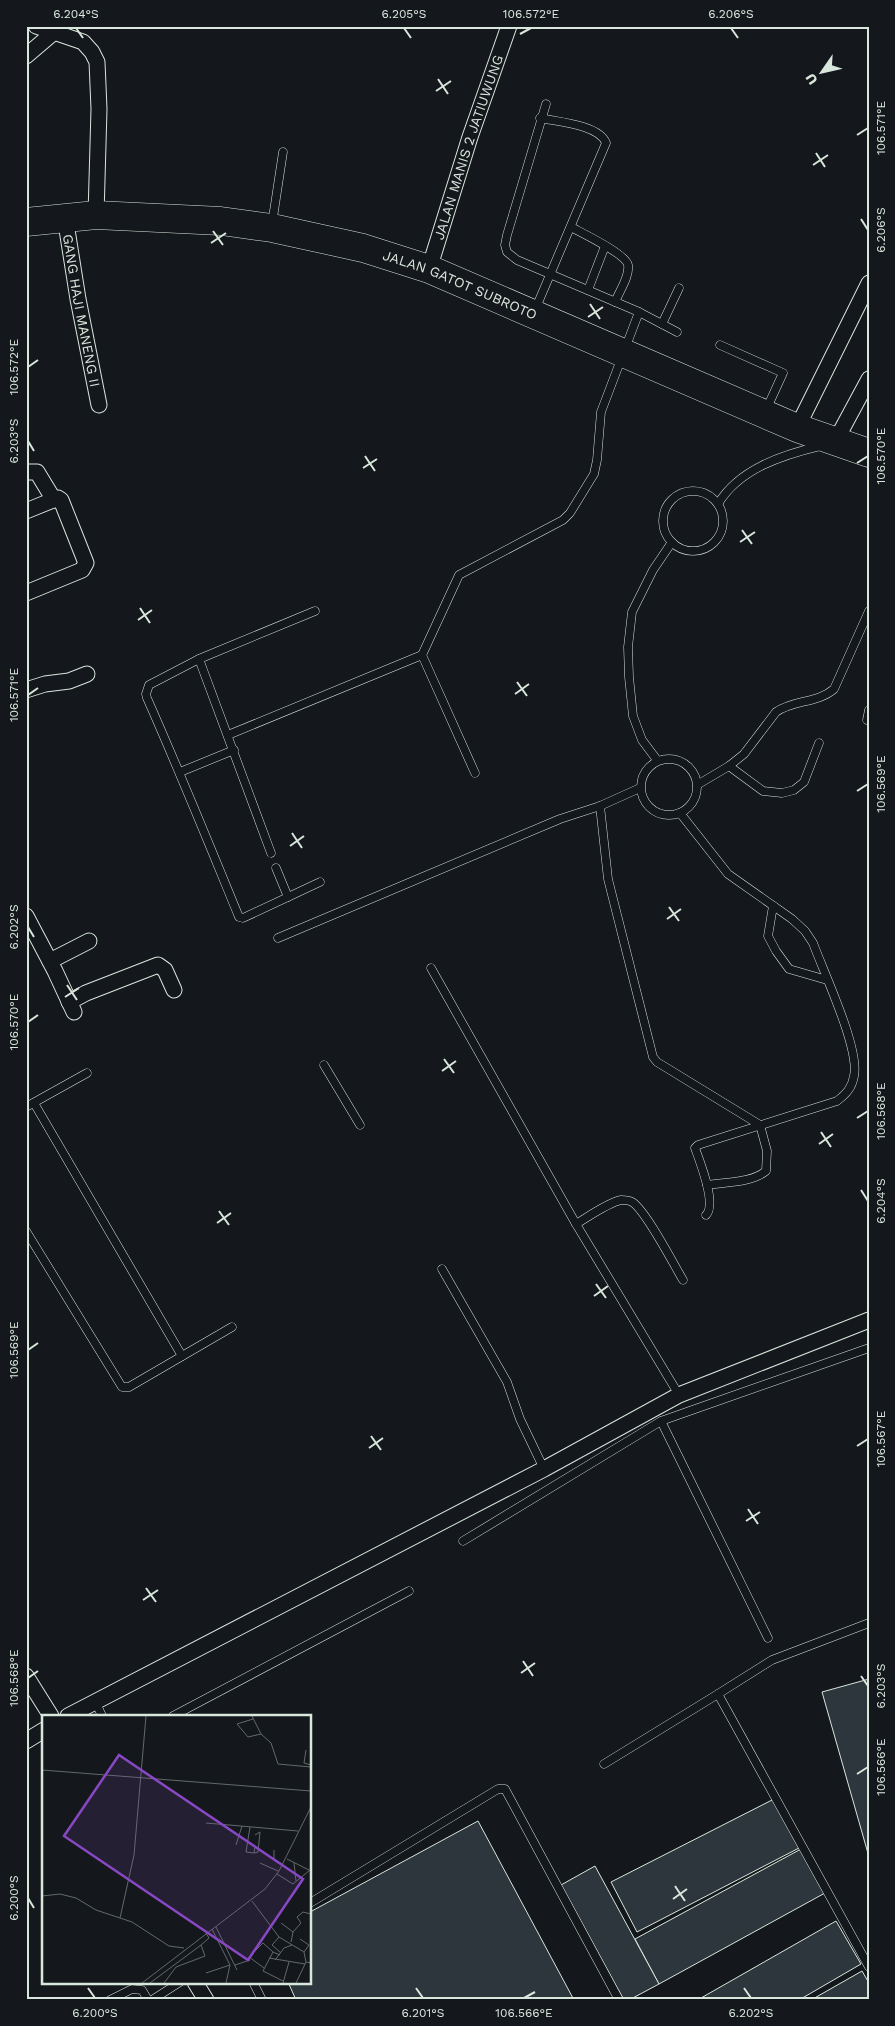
<svg xmlns="http://www.w3.org/2000/svg" width="895" height="2026" font-family="'Work Sans',sans-serif">
<style>
.building{fill:#2c363c;stroke:#d8e6dc}
.lines{fill:none;stroke-linecap:round;stroke-linejoin:round}
.lane-casing{stroke:#d8e6dc;stroke-width:9}
.street-casing{stroke:#d8e6dc;stroke-width:17}
.highway-casing{stroke:#d8e6dc;stroke-width:29}
.lane{stroke:#14181c;stroke-width:8}
.street{stroke:#14181c;stroke-width:15}
.highway{stroke:#14181c;stroke-width:28}
.ticks{fill:none;stroke:#d8e6dc;stroke-width:2}
.labels{text-anchor:middle;stroke-width:4;stroke-linejoin:round;paint-order:stroke}
.street-label{font-size:14px;fill:#d8e6dc;stroke:#14181c}
.inset-road{fill:none;stroke:#626a69;stroke-width:1}
.view{fill:#8948c3;fill-opacity:0.15;stroke:#8948c3;stroke-width:2.5}
.inset-edge{fill:none;stroke:#d8e6dc;stroke-width:2.5}
.neatline{fill:none;stroke:#d8e6dc;stroke-width:2}
.ticks-label{font-size:12px;text-anchor:middle;fill:#d8e6dc}
</style>
<rect width="100%" height="100%" fill="#14181c"/>
<g class="building">
<polygon points="869,1679 869,1857 822,1692"/>
<polygon points="774,1799 799,1848 637,1932 611,1882"/>
<polygon points="478,1821 574,2000 296,2000 288,1982 310,1982 310,1912"/>
<polygon points="801,1849 825,1893 659,1984 635,1939"/>
<polygon points="595,1866 659,1984 629,2000 624,2000 561,1885"/>
<polygon points="836,1921 861,1964 799,2000 702,2000 701,1998"/>
<polygon points="862,1971 869,1983 869,2000 811,2000"/>
</g>
<g class="lines">
<g class="lane-casing">
<g id="lane">
<polyline points="546,104 507,235 505,245 507,252 517,260 639,312 677,332"/>
<polyline points="272,224 283,152"/>
<path d="M571 227C582 233 626 254 628 265 630 276 619 292 615 302"/>
<polyline points="588,290 605,246"/>
<path d="M535 310 606 143C599 125 559 122 540 118"/>
<polyline points="662,324 679,288"/>
<polyline points="720,345 783,373 766,410"/>
<circle cx="693" cy="521" r="30"/>
<path d="M718 504C739 469 782 455 820 446"/>
<polyline points="422,655 475,773"/>
<path d="M199 659 149 685 146 694 147 698C179 770 209 844 239 917L243 918 288 897"/>
<polyline points="867,720 869,710"/>
<polyline points="228,735 422,655 459,575 563,520 570,513 594,474 597,460 601,412 639,312"/>
<circle cx="669" cy="787" r="28"/>
<polyline points="657,760 642,740 633,716 629,677 628,647 632,612 653,570 672,542"/>
<polyline points="729,766 763,791 782,793 794,790 804,782 819,743"/>
<polyline points="180,772 234,750"/>
<path d="M697 785 729 766 744 754 776 712C793 700 818 703 834 689L869 611"/>
<path d="M600 806 608 879 653 1057 657 1062 760 1125 767 1151 766 1171C751 1183 726 1182 707 1185"/>
<path d="M680 813 728 874 792 919 805 931 813 943C824 973 860 1049 854 1076 852 1088 846 1094 837 1101L698 1145 695 1148C700 1162 717 1204 706 1215"/>
<polyline points="271,853 199,659 315,611"/>
<polyline points="276,868 288,897 320,882"/>
<polyline points="773,906 768,936 776,951 789,969 827,980"/>
<polyline points="278,938 560,819 600,806 640,788"/>
<polyline points="431,968 576,1224 679,1395"/>
<polyline points="324,1065 360,1125"/>
<polyline points="34,1103 182,1356"/>
<polyline points="26,1107 87,1073"/>
<path d="M576 1224C588 1217 607 1203 621 1200 624 1200 629 1200 632 1202 645 1209 674 1265 683 1280"/>
<polyline points="26,1231 122,1387 129,1387 232,1327"/>
<polyline points="442,1269 507,1382 520,1419 544,1469"/>
<polyline points="661,1421 768,1638"/>
<polyline points="463,1541 661,1421 869,1348"/>
<polyline points="869,1623 772,1660 718,1694 869,1967"/>
<polyline points="95,1701 102,1716"/>
<polyline points="173,1716 409,1591"/>
<polyline points="604,1764 718,1694"/>
<polyline points="310,1903 498,1789 505,1789 619,2000"/>
<polyline points="253,1982 262,2000"/>
<polyline points="110,2000 132,1989 142,1990 148,2000"/>
<polyline points="152,2000 180,1982"/>
</g>
</g>
<g class="street-casing">
<g id="street">
<polyline points="36,26 83,42 92,52 97,62 99,109 96,215"/>
<polyline points="26,56 53,33"/>
<path id="s1" d="M65 217 78 299 99 405"/>
<path id="s2" d="M429 269 470 137 509 26"/>
<polyline points="797,428 869,283"/>
<polyline points="835,442 869,379"/>
<polyline points="26,472 37,472 54,500"/>
<polyline points="26,511 58,498 61,500 86,563 82,570 26,593"/>
<polyline points="26,690 45,684 69,681 87,674"/>
<polyline points="26,916 55,971 74,1012"/>
<polyline points="50,961 89,941"/>
<polyline points="69,1002 86,993 158,965 165,970 174,990"/>
<polyline points="26,1676 51,1716"/>
<polyline points="68,1716 544,1469 679,1395 869,1320"/>
<polyline points="26,1741 44,1730"/>
<polyline points="195,1982 206,2000"/>
</g>
</g>
<g class="highway-casing">
<g id="highway">
<path id="s3" d="M26 222 96 215 221 221 272 228 363 248 429 269 797 428 869 453"/>
</g>
</g>
<use href="#lane" class="lane"/>
<use href="#street" class="street"/>
<use href="#highway" class="highway"/>
</g>
<path class="ticks" d="M76 28 83 38M404 28 411 38M731 28 738 38M520 34 531 28M438 79 448 94M436 91 451 81M857 135 868 128M816 153 825 167M813 165 828 155M861 219 868 230M213 231 223 245M211 243 226 233M590 304 600 319M588 317 603 307M28 367 38 360M28 441 34 451M365 456 375 471M857 463 868 456M363 468 377 459M742 530 752 544M740 542 755 532M140 608 150 623M138 620 152 610M517 682 527 696M515 694 529 684M28 695 38 688M857 791 868 784M292 833 302 848M290 846 304 836M669 907 679 921M667 919 681 909M28 927 34 937M67 985 77 1000M65 997 79 988M28 1022 38 1015M444 1059 454 1073M442 1071 456 1061M857 1118 868 1111M821 1132 831 1147M819 1144 833 1134M861 1190 868 1201M219 1211 229 1225M217 1223 231 1213M596 1284 606 1298M594 1296 608 1286M28 1350 38 1343M371 1436 381 1450M857 1446 868 1439M369 1448 383 1438M748 1509 758 1524M746 1521 760 1512M146 1588 156 1602M143 1600 158 1590M523 1661 533 1676M521 1673 535 1663M861 1676 868 1686M28 1678 38 1671M857 1774 868 1767M675 1886 685 1901M28 1898 34 1908M673 1899 687 1889M88 1988 95 1998M416 1988 423 1998M744 1988 751 1998M524 1998 535 1992"/>
<g class="labels">
<g class="street-label">
<text dy="5" stroke="none"><textPath href="#s2" startOffset="128">JALAN MANIS 2 JATIUWUNG</textPath></text>
<text dy="5" stroke="none"><textPath href="#s3" startOffset="444">JALAN GATOT SUBROTO</textPath></text>
<text dy="5" stroke="none"><textPath href="#s1" startOffset="95">GANG HAJI MANENG II</textPath></text>
</g>
</g>
<g transform="translate(42 1715)">
<rect width="269" height="269" fill="#14181c"/>
<path class="inset-road" d="M210 1 219 19 229 28 236 49 269 52M211 4 195 9 206 22 219 19M264 35 262 48 269 50M0 55 269 76M164 108 256 116M208 112 204 137 212 138 213 131M194 130 200 111M232 135V144L240 149M212 138 216 137 218 117 213 120M245 144 267 155M218 148 236 156M252 148 254 166M235 159 251 169 268 155M0 181 18 179 34 183 54 195 90 207 127 231 142 233M210 186 237 222 262 237M78 203 92 140 104 1M239 208 251 217M174 212 195 255M170 214 188 250 184 268M237 222 230 230 239 238M258 224 267 230 262 237M249 227 251 217 259 208 255 202 261 197 269 199M262 237 264 247 269 248M238 240 231 237 221 256 241 266M227 243 263 249M233 245 242 233 250 230M193 250 208 245M222 253 207 242 221 228 231 237M164 258 188 250M100 268 223 174 237 156 269 92M108 268 159 230 167 223 164 218M122 268 134 252 163 241 159 230M241 268 247 247M254 268 264 247"/>
<path class="view" d="M77 40 261 164 206 245 22 121Z"/>
<rect width="269" height="269" class="inset-edge"/>
</g>
<rect width="895" height="2026" fill="none" stroke="#14181c" stroke-width="55"/>
<g transform="translate(822 72) rotate(236)" stroke="#14181c" stroke-width="4" paint-order="stroke">
<path d="M0-4L9 19L0 12L-9 19Z" fill="#d8e6dc"/>
<text y="-8" font-size="14" font-weight="bold" text-anchor="middle" fill="#d8e6dc">U</text>
</g>
<rect x="28" y="28" width="840" height="1970" class="neatline"/>
<g class="ticks-label">
<text x="76" y="18">6.204°S</text>
<text x="404" y="18">6.205°S</text>
<text x="531" y="18">106.572°E</text>
<text x="731" y="18">6.206°S</text>
<text transform="translate(881 128) rotate(-90)" y="4">106.571°E</text>
<text transform="translate(881 230) rotate(-90)" y="4">6.206°S</text>
<text transform="translate(14 367) rotate(-90)" y="4">106.572°E</text>
<text transform="translate(14 441) rotate(-90)" y="4">6.203°S</text>
<text transform="translate(881 456) rotate(-90)" y="4">106.570°E</text>
<text transform="translate(14 695) rotate(-90)" y="4">106.571°E</text>
<text transform="translate(881 784) rotate(-90)" y="4">106.569°E</text>
<text transform="translate(14 927) rotate(-90)" y="4">6.202°S</text>
<text transform="translate(14 1022) rotate(-90)" y="4">106.570°E</text>
<text transform="translate(881 1111) rotate(-90)" y="4">106.568°E</text>
<text transform="translate(881 1201) rotate(-90)" y="4">6.204°S</text>
<text transform="translate(14 1350) rotate(-90)" y="4">106.569°E</text>
<text transform="translate(881 1439) rotate(-90)" y="4">106.567°E</text>
<text transform="translate(14 1678) rotate(-90)" y="4">106.568°E</text>
<text transform="translate(881 1686) rotate(-90)" y="4">6.203°S</text>
<text transform="translate(881 1767) rotate(-90)" y="4">106.566°E</text>
<text transform="translate(14 1898) rotate(-90)" y="4">6.200°S</text>
<text x="95" y="2017">6.200°S</text>
<text x="423" y="2017">6.201°S</text>
<text x="524" y="2017">106.566°E</text>
<text x="751" y="2017">6.202°S</text>
</g>
</svg>
